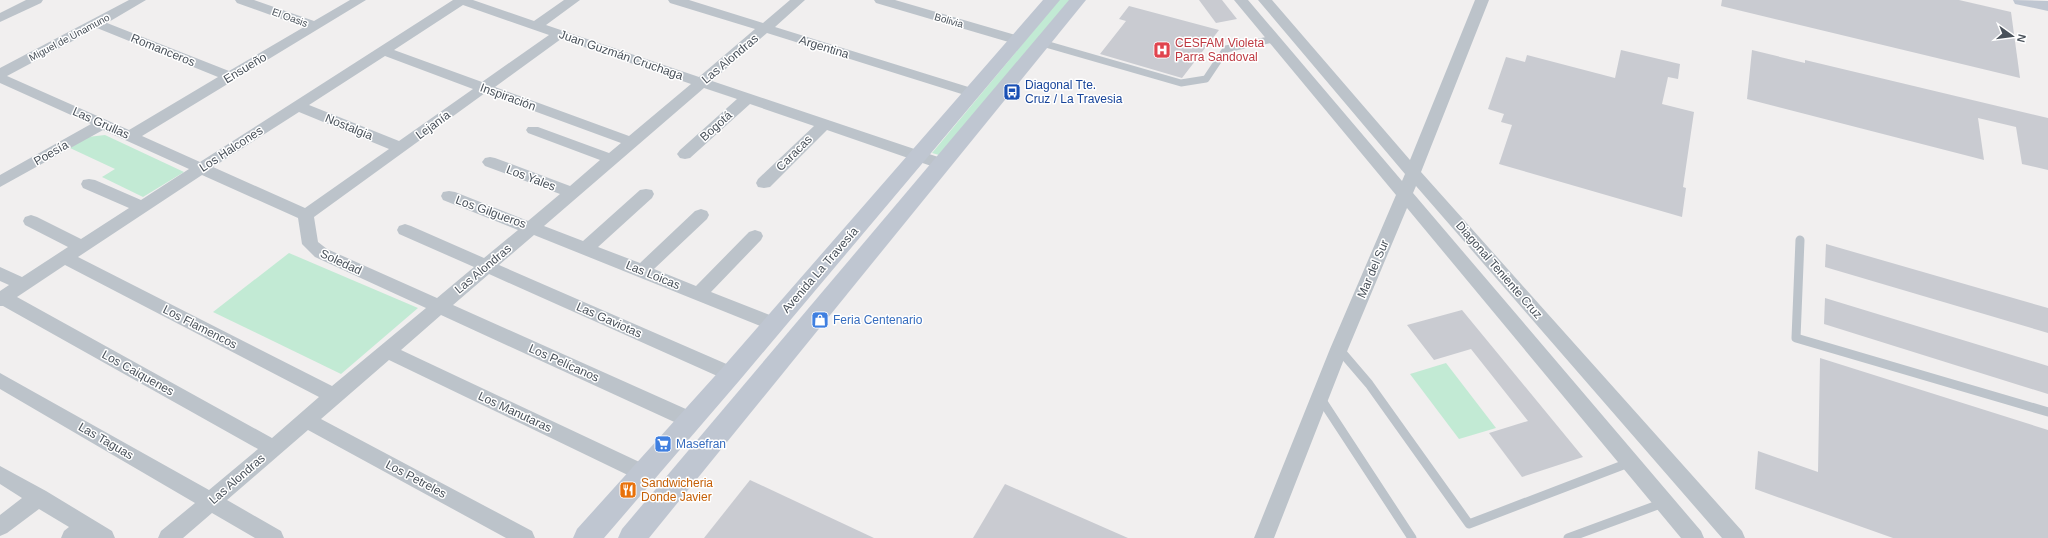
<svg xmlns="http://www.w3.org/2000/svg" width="2048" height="538" font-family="Arial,sans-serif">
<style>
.green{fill:#c2ead4}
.building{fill:#c9cbd1}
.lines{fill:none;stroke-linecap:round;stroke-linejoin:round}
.lane-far1{stroke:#bcc3ca;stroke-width:7}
.lane{stroke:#bcc3ca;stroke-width:9}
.street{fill:#bcc3ca;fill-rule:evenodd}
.secondary{fill:#bfc6d1;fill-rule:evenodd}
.labels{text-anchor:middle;stroke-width:3;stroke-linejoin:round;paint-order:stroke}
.far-street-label{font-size:10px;fill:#49515a;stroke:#fff}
.health-label{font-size:12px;fill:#be3a42;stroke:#fff;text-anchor:start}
.street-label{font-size:12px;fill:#49515a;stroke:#fff}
.transit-label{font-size:12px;fill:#164399;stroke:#fff;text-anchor:start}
.shop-label{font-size:12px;fill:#366cbe;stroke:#fff;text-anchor:start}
.food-label{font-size:12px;fill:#c56008;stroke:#fff;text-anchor:start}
</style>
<rect width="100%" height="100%" fill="#f1efef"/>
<g class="green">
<polygon points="1059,0 1070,0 939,155 932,153"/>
<polygon points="105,135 184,172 143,197 102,177 115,169 70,148 88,137"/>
<polygon points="289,253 418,308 341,374 213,312"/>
<polygon points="1446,363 1496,428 1459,439 1410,374"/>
</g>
<g class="building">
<polygon points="1199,0 1222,0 1237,19 1216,23"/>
<polygon points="1722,0 1959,0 2011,12 2020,78 1721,6"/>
<polygon points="1129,6 1219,30 1182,78 1100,54 1126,21 1119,19"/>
<polygon points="1621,50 1680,64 1678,79 1668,77 1662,104 1694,112 1683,187 1686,188 1682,217 1499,164 1512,125 1501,122 1504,114 1488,109 1506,57 1525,62 1527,55 1615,78"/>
<polygon points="1752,50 1805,63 1805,60 2048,118 2048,170 2022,164 2016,127 1978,118 1984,160 1747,99"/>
<polygon points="1826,244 2048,308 2048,333 1825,267"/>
<polygon points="1825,298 2048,366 2048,394 1824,324"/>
<polygon points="1462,310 1583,457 1522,477 1489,433 1528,421 1471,349 1434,360 1407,325"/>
<polygon points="1820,358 2048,430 2048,538 1893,538 1755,489 1758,451 1818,472"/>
<polygon points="750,480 874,538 704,538"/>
<polygon points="1005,484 1128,538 973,538"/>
</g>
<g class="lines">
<polyline class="lane-far1" points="1042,43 1181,83 1206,79 1226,49 1273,39"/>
<g class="lane">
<polyline points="1800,240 1796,338 2048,412"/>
<polyline points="1339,349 1369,384 1469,524 1631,462"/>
<polyline points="1321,399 1412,538"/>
<polyline points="1568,538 1663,503"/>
</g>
<g class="street">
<polygon points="26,0 43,0 41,3 0,22 0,13"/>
<path d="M129 0H146L107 23 229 71 304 27 237 3 235 0H254L314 21 350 0H366L142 136 200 162 453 0H473L534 21 564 0H580L546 25 699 77 755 29 670 3 668 0H689L763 23 790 0H805L775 27 978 90 980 93 978 96H968L767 33 712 81 947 160 950 164 947 168 942 169 937 168 827 130 770 187 764 188 758 187 756 183 758 179 814 126 750 104 690 158 685 159 680 158 677 154 680 150 737 99 704 88 544 226 583 241 640 190 646 189 652 190 654 194 652 198 598 247 640 263 695 211 701 209 707 211 709 215 707 219 654 269 696 286 749 232 755 230 761 232 763 236 761 240 711 292 780 319 783 324 780 329 774 331 768 329 534 235 499 265 738 369 740 374 738 379 731 381 724 379 489 274 453 305 697 414 700 420 697 426 690 428 683 426 441 315 401 350 650 467 653 473 650 479 643 481 636 479 389 360 321 419 532 531 535 538H506L308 430 227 500 281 531 284 538H255L212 513 183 538H158L161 531 195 503 0 389V373L209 490 258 449 3 306H0V291L9 285 0 281V267L22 277 68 247 25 225 23 221 25 217 31 215 37 217 81 239 129 208 83 188 81 184 83 180 89 179 95 180 141 200 189 169 103 130 0 187V175L91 124 0 83V68ZM463 5 549 35 482 82 394 50ZM97 28 218 77 129 130 7 76ZM561 39 691 84 629 136 495 87ZM385 56 473 89 399 141 309 105ZM485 93 621 143 609 153 538 127H528L526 130 528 133 600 160 570 186 495 158 490 157 485 158 482 162 485 166 560 194 528 221 455 192 449 191 443 192 441 196 443 200 518 230 484 258 411 226 405 224 399 226 397 230 399 234 474 267 437 298 327 249 318 242 314 217ZM299 112 389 149 305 208 213 167ZM202 175 298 218 302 244 315 257 426 308 332 386 78 257ZM65 265 319 397 272 438 17 297Z"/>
<polygon points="874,0 895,0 1022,37 1024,40 1022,43 1012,43 876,3"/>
<polygon points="1234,0 1248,0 1402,181 1405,174 1258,0 1272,0 1410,160 1475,0 1489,0 1421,172 1742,531 1745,538 1722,538 1416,186 1413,193 1701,531 1704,538 1681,538 1407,208 1348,349 1274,538 1254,538 1330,349 1396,195"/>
<polygon points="0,466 46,491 112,531 115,538 61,538 64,531 69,527 39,509 7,533 0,536 0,515 22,498 0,484"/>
</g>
<g class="secondary">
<polygon points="1043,0 1060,0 739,381 604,538 573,538 577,529 723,367"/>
<polygon points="1069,0 1086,0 649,538 618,538 622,529"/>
<polygon points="2013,0 2048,1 2048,11 2015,4"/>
</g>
</g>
<defs>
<g id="hospital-square" transform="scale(0.9)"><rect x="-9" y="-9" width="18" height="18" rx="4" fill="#e0444e" stroke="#fff"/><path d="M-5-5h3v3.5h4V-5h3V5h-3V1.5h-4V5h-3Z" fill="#fff"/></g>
<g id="bus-square" transform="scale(0.9)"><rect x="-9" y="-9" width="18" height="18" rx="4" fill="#1a4fb4" stroke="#fff"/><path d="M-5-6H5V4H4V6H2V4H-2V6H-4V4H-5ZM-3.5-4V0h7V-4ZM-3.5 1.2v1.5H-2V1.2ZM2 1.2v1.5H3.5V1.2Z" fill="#fff"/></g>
<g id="shop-square" transform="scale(0.9)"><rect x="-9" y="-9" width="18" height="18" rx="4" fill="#3f7fe0" stroke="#fff"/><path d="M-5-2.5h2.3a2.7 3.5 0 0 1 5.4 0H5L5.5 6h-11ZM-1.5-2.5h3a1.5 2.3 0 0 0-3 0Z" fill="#fff"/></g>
<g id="supermarket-square" transform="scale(0.9)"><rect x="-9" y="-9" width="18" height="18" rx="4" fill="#3f7fe0" stroke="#fff"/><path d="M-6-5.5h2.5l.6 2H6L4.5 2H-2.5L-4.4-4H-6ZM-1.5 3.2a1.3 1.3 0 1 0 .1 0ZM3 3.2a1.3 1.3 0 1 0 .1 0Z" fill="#fff"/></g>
<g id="restaurant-square" transform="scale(0.9)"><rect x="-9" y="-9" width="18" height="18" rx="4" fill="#e8710a" stroke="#fff"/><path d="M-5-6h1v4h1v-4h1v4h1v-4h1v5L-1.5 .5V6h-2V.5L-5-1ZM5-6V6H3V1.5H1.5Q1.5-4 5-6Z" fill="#fff"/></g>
</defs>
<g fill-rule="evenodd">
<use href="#hospital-square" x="1162" y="50"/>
<use href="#bus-square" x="1012" y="92"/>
<use href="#shop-square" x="820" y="320"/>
<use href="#supermarket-square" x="663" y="444"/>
<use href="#restaurant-square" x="628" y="490"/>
</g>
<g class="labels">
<g class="far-street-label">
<text transform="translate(290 17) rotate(20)" y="4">El Oasis</text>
<text transform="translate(949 20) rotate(16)" y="4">Bolivia</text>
<text transform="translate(69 37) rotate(-28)" y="4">Miguel de Unamuno</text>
</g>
<g class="health-label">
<text x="1175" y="47">CESFAM Violeta<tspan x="1175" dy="14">Parra Sandoval</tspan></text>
</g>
<g class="street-label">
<text transform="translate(824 47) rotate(17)" y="4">Argentina</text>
<text transform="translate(163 50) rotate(22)" y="4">Romanceros</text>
<text transform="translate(621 55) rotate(19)" y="4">Juan Guzmán Cruchaga</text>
<text transform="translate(730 59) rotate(-40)" y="4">Las Alondras</text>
<text transform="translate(245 68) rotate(-31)" y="4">Ensueño</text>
<text transform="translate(508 97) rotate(20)" y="4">Inspiración</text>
<text transform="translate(101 123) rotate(24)" y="4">Las Grullas</text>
<text transform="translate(433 125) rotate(-36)" y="4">Lejanía</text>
<text transform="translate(716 126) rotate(-42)" y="4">Bogotá</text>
<text transform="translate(349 127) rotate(22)" y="4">Nostalgia</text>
<text transform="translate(231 149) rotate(-33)" y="4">Los Halcones</text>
<text transform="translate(51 153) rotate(-30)" y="4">Poesía</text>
<text transform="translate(794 153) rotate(-45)" y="4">Caracas</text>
<text transform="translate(531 178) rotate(21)" y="4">Los Yales</text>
<text transform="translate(491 212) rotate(20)" y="4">Los Gilgueros</text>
<text transform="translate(341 262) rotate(25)" y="4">Soledad</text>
<text transform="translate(483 269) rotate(-40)" y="4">Las Alondras</text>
<text transform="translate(1373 269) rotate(-67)" y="4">Mar del Sur</text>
<text transform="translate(820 270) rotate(-49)" y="4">Avenida La Travesía</text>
<text transform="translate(1499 270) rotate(49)" y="4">Diagonal Teniente Cruz</text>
<text transform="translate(653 275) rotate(22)" y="4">Las Loicas</text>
<text transform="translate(609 320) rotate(24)" y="4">Las Gaviotas</text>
<text transform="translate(200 327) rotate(27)" y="4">Los Flamencos</text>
<text transform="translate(564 363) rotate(24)" y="4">Los Pelícanos</text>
<text transform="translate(138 373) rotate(29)" y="4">Los Caiquenes</text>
<text transform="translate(515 412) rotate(25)" y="4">Los Manutaras</text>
<text transform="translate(106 441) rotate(30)" y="4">Las Taguas</text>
<text transform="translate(237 479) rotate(-41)" y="4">Las Alondras</text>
<text transform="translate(416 479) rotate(28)" y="4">Los Petreles</text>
</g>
<g class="transit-label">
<text x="1025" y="89">Diagonal Tte.<tspan x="1025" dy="14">Cruz / La Travesia</tspan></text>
</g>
<g class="shop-label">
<text x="833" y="324">Feria Centenario</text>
<text x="676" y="448">Masefran</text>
</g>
<g class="food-label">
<text x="641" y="487">Sandwicheria<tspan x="641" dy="14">Donde Javier</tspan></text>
</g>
</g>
<g transform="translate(2012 36) rotate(104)" stroke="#ffffff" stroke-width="3" paint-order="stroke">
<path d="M0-3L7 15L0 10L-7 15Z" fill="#49515a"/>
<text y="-6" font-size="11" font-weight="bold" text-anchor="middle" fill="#49515a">N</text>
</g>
</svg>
